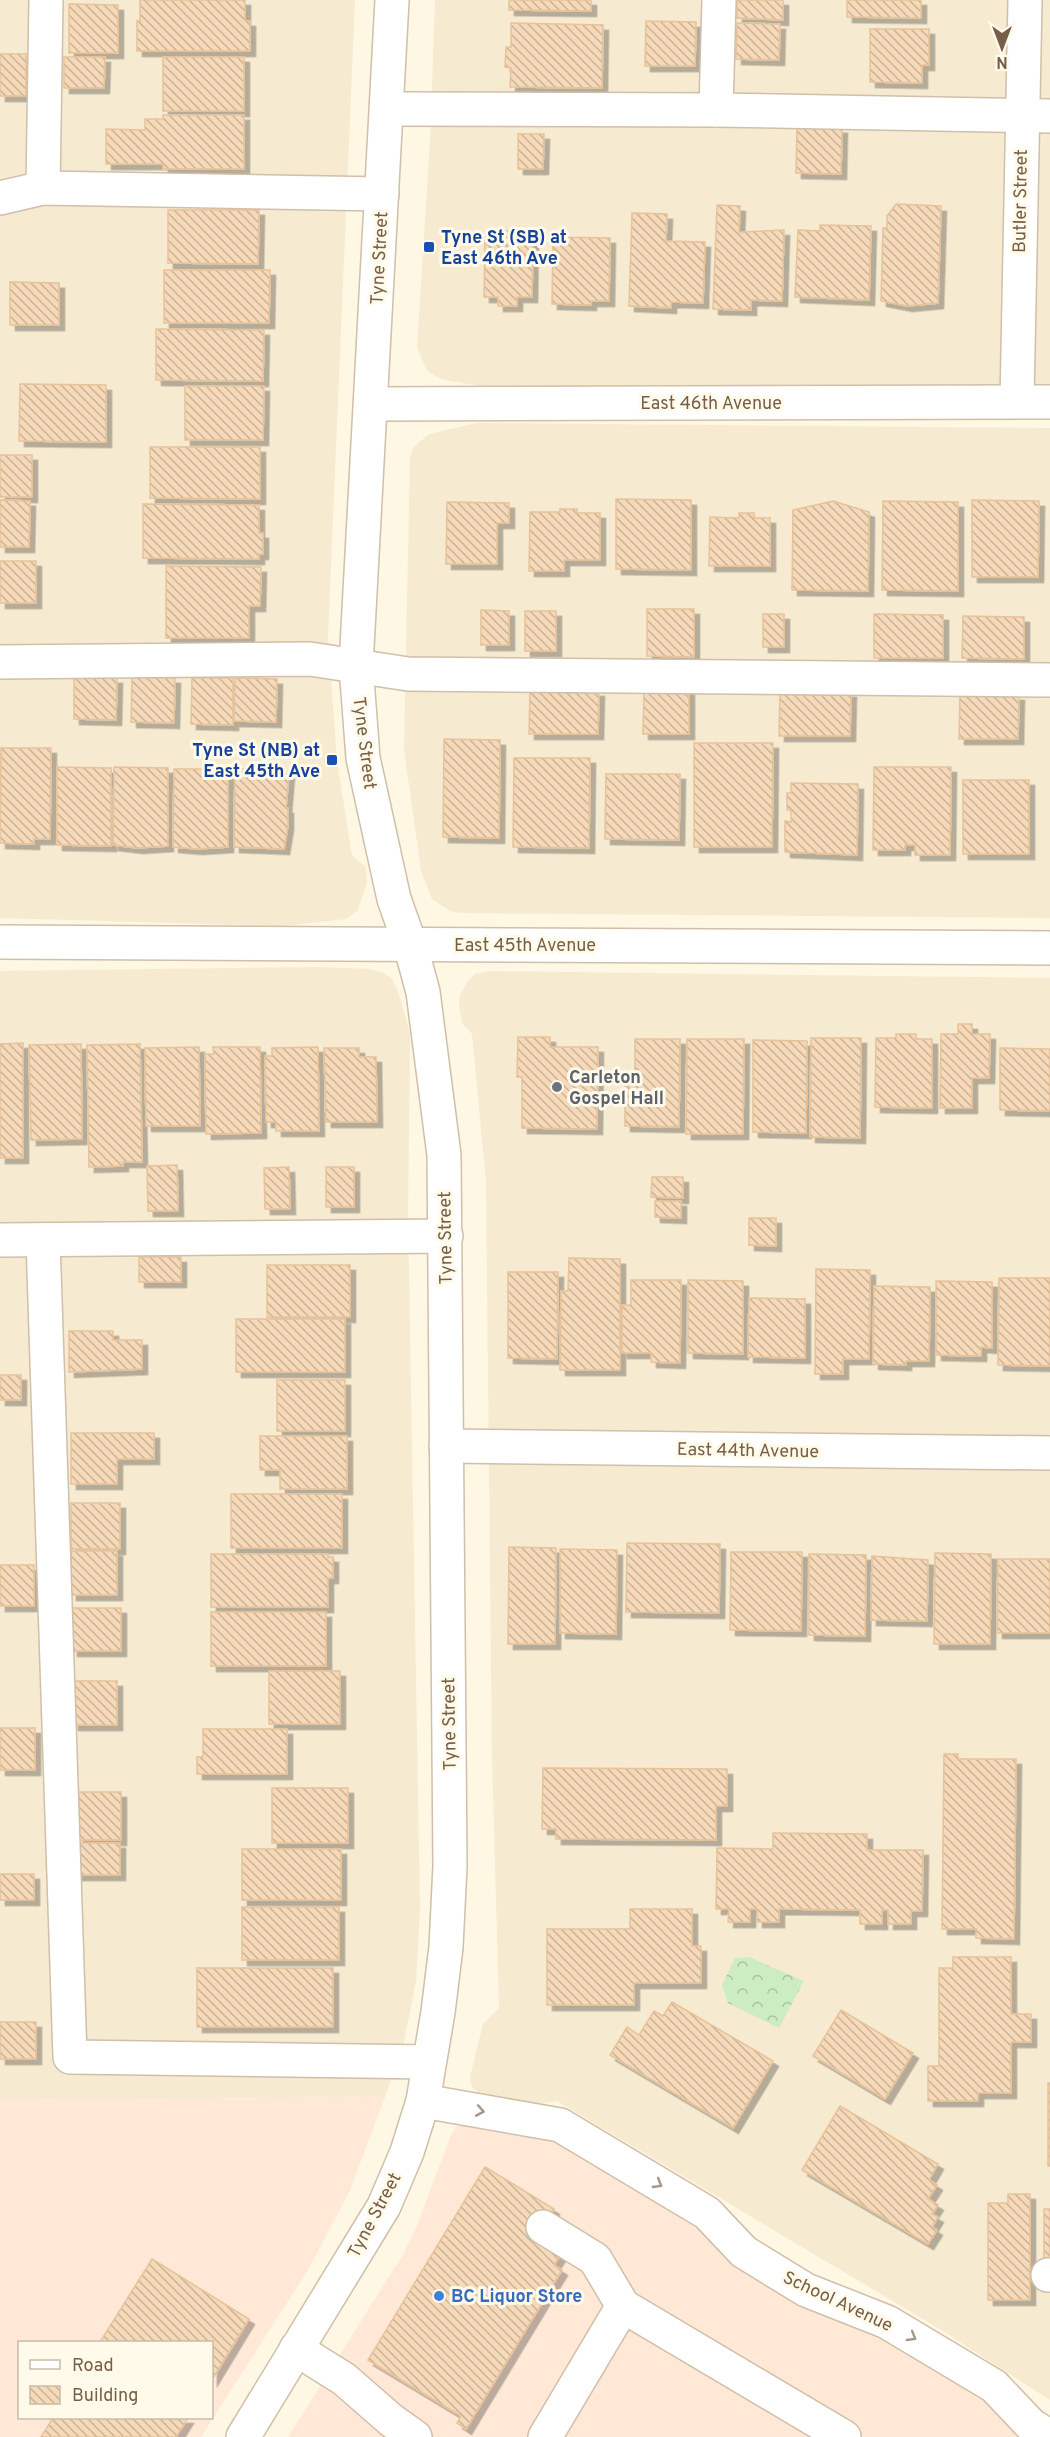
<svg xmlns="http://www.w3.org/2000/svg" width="1050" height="2437" font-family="Overpass,sans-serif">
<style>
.residential{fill:#f6ead1}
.commercial{fill:#ffe8d6;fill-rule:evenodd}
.park{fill:url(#park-crowns)}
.building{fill:url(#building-back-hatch);stroke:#e8c298;stroke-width:1.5;filter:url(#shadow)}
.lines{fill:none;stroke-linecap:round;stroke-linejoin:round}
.minor-casing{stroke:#d0bfa9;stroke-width:36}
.minor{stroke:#fff;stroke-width:33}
.oneway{stroke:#a79787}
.transit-dot{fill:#1a4fb4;stroke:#fffaea;stroke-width:2}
.worship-dot{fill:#6b7280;stroke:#fffaea;stroke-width:2}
.shop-dot{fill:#3f7fe0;stroke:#fffaea;stroke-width:2}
.labels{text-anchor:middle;stroke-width:6;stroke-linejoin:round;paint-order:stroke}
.street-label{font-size:18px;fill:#775f47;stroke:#fffaea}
.transit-label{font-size:18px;font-weight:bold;fill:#164399;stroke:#fffaea;text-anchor:start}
.worship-label{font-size:18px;font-weight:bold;fill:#5b616d;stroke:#fffaea;text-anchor:start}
.shop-label{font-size:18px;font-weight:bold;fill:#366cbe;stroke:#fffaea;text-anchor:start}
</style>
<defs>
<pattern id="park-crowns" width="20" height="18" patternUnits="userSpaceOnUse" patternTransform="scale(1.5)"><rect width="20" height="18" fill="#ccecc1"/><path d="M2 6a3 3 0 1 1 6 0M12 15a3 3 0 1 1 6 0" fill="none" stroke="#aac29f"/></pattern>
<pattern id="building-back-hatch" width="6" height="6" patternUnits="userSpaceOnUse" patternTransform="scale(1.5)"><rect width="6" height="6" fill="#f5d9b9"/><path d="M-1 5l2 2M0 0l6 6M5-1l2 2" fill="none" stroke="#cbb398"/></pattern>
<filter id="shadow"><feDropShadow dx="5.5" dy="5.5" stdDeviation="0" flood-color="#0004"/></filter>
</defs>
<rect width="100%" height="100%" fill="#fef7e3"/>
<g class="residential">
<polygon points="0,0 355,0 328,636 337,761 352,856 365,866 367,882 358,910 346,919 283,926 0,918"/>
<polygon points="435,0 1050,0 1050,388 485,387 441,379 428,372 417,348 430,142"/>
<polygon points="477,423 1050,428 1050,918 461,913 450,911 432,899 421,871 404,749 410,457 414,447 429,434"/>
<polygon points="317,967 371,969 384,973 392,979 398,991 410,1034 408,1215 420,1910 416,1981 404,2042 385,2097 0,2101 0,971"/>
<polygon points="490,971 1050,978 1050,2400 938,2328 557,2101 529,2105 480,2094 472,2087 470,2077 483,2024 499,2008 492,1757 486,1182 472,1034 462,1023 459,1004 460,995 468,981 475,974"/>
</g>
<g class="commercial">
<path d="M385 2097 350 2190 308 2270 201 2437H0V2101ZM20 2342H212V2418H20Z"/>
<polygon points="464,2123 529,2131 574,2150 823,2310 912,2353 967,2386 1034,2437 288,2437 404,2253 418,2223 451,2135 456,2127"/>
</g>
<polygon class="park" points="749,1957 804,1981 779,2028 728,2003 722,1985 735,1958"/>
<g class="building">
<polygon points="140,0 245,0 245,21 250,21 250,51 137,51 137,21 140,21"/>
<polygon points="509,0 591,0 591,11 509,10"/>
<polygon points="737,0 783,0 783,20 737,18"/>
<polygon points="847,0 921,0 921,18 847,17"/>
<polygon points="69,4 118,5 118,53 69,53"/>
<polygon points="646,21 696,22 695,66 645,66"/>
<polygon points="511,23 603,25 602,88 510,87 511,68 505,67 506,47 511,47"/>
<polygon points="737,23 780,24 779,60 736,59"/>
<polygon points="870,29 929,29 929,65 922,65 922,83 870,82"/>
<rect x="0" y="54" width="26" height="42"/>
<polygon points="64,57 105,57 104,88 64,88"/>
<rect x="163" y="57" width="81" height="54"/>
<polygon points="163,115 244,115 244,169 163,169 163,164 106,164 106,129 145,130 145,119 163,119"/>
<polygon points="797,127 842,128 841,174 796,173"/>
<polygon points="518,134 544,134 543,169 518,169"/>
<polygon points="896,204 941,206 938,303 907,306 881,301 883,228 887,228 887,216"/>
<polygon points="717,205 740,206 739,232 784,230 782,301 751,300 751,310 713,309"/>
<polygon points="168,210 259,210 258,264 168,263"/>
<polygon points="632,213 667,214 666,241 705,242 703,303 671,302 671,308 629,306"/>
<polygon points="820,225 871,226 869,300 795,297 798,230 820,231"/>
<polygon points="498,231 513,231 513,237 533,238 532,297 517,297 517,306 498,306 498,297 484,297 485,237 497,237"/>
<polygon points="553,237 610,238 609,301 591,301 591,305 552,304"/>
<polygon points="164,270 270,270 269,323 164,323"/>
<polygon points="10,282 59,283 59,325 10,325"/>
<polygon points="156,329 264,330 263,381 156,380"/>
<polygon points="20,384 106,385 106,442 19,441"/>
<polygon points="185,386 264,386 263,440 185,440"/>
<polygon points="150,447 260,447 260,499 150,498"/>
<rect x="0" y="455" width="32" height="42"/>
<polygon points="616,499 691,500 691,570 616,569"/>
<polygon points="0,500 30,501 29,547 0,547"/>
<polygon points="972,500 1039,501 1038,577 972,577"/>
<polygon points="833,501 869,512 868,591 792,590 793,510"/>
<polygon points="883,501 958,502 958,591 882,590"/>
<polygon points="447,502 509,503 509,523 497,523 497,564 446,564"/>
<polygon points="143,504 259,505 259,533 263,533 263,554 259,554 259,559 143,558"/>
<polygon points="560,509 577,509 577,513 600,513 600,560 564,560 564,571 529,571 530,512 560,512"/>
<polygon points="739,513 754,513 754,518 770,518 770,566 709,566 710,517 739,518"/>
<rect x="0" y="561" width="36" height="42"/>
<polygon points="166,566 261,567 260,606 249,606 249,638 166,638"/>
<polygon points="647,609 694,609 694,657 647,656"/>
<polygon points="481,610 509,611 509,645 481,645"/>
<rect x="525" y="611" width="31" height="40"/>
<rect x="763" y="614" width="21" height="33"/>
<polygon points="874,614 943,615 943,658 874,658"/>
<polygon points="963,616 1024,617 1024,659 962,658"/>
<polygon points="74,677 117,678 116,720 74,719"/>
<polygon points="132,677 175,678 174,723 131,722"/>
<polygon points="192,678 233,678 233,725 191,724"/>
<polygon points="235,678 277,679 276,722 234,721"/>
<polygon points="644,689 689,689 689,734 643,734"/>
<polygon points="530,691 599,691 598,734 529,734"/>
<polygon points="780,691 851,692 850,736 779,736"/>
<polygon points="960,695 1019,695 1018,739 959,739"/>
<polygon points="444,739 500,740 499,838 443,837"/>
<polygon points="694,743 773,743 772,847 694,847"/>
<polygon points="1,748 51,748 50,839 34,839 34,844 0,843"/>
<polygon points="514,758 590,758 589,848 513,847"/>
<polygon points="57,767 111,768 111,846 57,845"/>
<polygon points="114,767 168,768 168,846 137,848 113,845"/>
<polygon points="874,767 951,767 950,855 915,855 915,845 905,845 905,850 873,850"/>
<polygon points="174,769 228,769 228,847 197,849 173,847"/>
<polygon points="235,769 265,769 265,772 289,774 286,808 288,808 288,825 284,849 234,847"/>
<polygon points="606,774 680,774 679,840 605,839"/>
<rect x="963" y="780" width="66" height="74"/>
<polygon points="791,783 858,784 857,855 785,852 785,821 791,822 791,810 787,810 787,793 791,793"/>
<polygon points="958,1024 972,1024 972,1034 990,1034 989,1078 972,1078 972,1108 940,1108 941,1034 958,1034"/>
<polygon points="896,1034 916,1034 916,1039 932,1039 932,1108 875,1107 876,1038 896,1038"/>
<polygon points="518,1037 550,1037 550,1047 598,1047 597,1129 522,1128 522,1077 517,1077"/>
<polygon points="811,1038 861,1038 860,1138 810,1137"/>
<polygon points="635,1039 680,1039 679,1127 625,1126 625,1085 635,1085"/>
<polygon points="687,1039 744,1039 743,1134 686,1134"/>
<polygon points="753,1040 807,1041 806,1133 753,1132"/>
<polygon points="23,1043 23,1158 0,1158 0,1044"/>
<polygon points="81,1044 82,1139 31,1140 29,1045"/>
<polygon points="140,1044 142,1162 123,1162 123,1166 89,1167 87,1045"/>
<polygon points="199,1047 200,1126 146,1126 145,1048"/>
<polygon points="213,1047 260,1047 261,1133 206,1134 205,1054 214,1054"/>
<polygon points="318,1047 319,1131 276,1131 276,1122 266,1122 265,1056 272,1056 272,1048"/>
<polygon points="324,1048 359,1048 359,1057 376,1057 377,1122 326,1122"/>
<polygon points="1000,1048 1050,1049 1050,1111 1000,1110"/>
<polygon points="177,1165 178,1211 148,1211 147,1166"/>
<polygon points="289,1167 290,1209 265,1209 264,1168"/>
<rect x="326" y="1167" width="28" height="40"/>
<polygon points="652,1177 683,1177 683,1198 651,1197"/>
<polygon points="655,1201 681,1201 681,1218 655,1217"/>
<polygon points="749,1218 776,1218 776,1246 749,1245"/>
<rect x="139" y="1257" width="42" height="25"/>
<polygon points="569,1258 620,1259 620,1370 560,1370 561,1291 568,1291"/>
<rect x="267" y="1265" width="83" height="52"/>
<polygon points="816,1269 870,1270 869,1359 843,1359 843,1374 815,1374"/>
<polygon points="508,1272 558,1272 557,1359 508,1358"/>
<polygon points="999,1278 1050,1278 1050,1366 998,1365"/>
<polygon points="631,1280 681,1280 680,1363 651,1362 651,1353 622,1353 622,1305 631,1305"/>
<polygon points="688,1280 743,1281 743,1354 688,1353"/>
<polygon points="936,1281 992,1282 992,1348 981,1347 981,1356 936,1355"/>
<polygon points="874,1286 930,1287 929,1361 906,1361 906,1365 873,1364"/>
<polygon points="749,1298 805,1299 805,1358 748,1357"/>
<rect x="236" y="1319" width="109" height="53"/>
<polygon points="69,1331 113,1331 113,1340 142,1340 142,1369 69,1372"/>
<rect x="0" y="1375" width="21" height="25"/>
<rect x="277" y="1380" width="68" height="51"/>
<polygon points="71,1433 154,1433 154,1459 117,1459 117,1484 71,1484"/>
<polygon points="260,1436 347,1436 347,1489 280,1489 280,1470 260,1470"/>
<rect x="231" y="1494" width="111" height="54"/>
<rect x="71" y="1503" width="49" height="46"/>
<polygon points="627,1543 720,1544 719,1613 626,1612"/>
<polygon points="509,1547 556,1548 555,1644 508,1644"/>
<polygon points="560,1549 617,1550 616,1634 560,1633"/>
<rect x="71" y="1551" width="46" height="44"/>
<polygon points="731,1552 802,1552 801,1631 730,1630"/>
<polygon points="935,1553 991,1554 990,1644 934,1644"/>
<polygon points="211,1554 328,1554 328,1557 333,1557 333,1578 328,1578 328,1607 211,1607"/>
<polygon points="809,1554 866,1555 865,1636 809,1635"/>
<polygon points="872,1556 928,1560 927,1621 871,1620"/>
<polygon points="998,1559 1050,1559 1050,1633 997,1633"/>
<rect x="0" y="1565" width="34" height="41"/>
<rect x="72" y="1608" width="49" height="43"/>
<rect x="211" y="1612" width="115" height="54"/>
<rect x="269" y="1671" width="71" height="53"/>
<rect x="73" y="1681" width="44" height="44"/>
<rect x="0" y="1728" width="35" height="42"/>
<polygon points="203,1729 287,1729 287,1774 197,1774 197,1757 203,1757"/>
<polygon points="944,1754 958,1754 958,1759 1016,1759 1014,1939 976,1938 976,1929 942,1929"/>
<polygon points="543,1768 727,1769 727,1806 716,1806 716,1840 556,1839 556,1829 542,1829"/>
<rect x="272" y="1788" width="76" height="55"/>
<rect x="78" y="1792" width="43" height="48"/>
<polygon points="773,1833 867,1834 867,1850 923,1850 922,1911 911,1911 911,1924 888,1924 888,1910 882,1910 882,1924 860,1924 860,1910 779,1909 779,1922 757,1922 757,1909 750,1909 750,1922 728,1922 729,1909 716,1909 717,1848 773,1849"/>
<rect x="74" y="1843" width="46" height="32"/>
<rect x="242" y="1849" width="99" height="51"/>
<rect x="0" y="1874" width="34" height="26"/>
<rect x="242" y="1907" width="97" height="53"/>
<polygon points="630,1909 692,1909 692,1946 701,1946 701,1983 634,1983 634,2005 547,2005 547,1929 630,1929"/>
<polygon points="953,1957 1011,1957 1011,2014 1031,2014 1031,2042 1011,2042 1011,2093 978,2093 978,2101 928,2101 928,2066 939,2066 939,1968 953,1968"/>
<rect x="197" y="1968" width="136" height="59"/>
<polygon points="672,2002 773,2061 733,2128 610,2055 627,2027 639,2035 654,2011 663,2016"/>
<polygon points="841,2010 913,2053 885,2099 813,2056"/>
<rect x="0" y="2022" width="36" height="37"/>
<rect x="1048" y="2083" width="2" height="83"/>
<polygon points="840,2106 938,2164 929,2180 937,2185 928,2199 938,2205 932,2214 938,2217 932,2227 937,2230 928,2244 802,2170"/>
<polygon points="485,2167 554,2209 537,2236 563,2251 554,2265 562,2270 466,2429 457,2423 461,2416 368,2360"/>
<polygon points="1008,2194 1030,2194 1030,2300 988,2300 988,2203 1008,2203"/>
<rect x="1044" y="2209" width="6" height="50"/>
<polygon points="152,2259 249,2319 212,2380 212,2342 100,2342"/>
<polygon points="53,2418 188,2418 176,2437 41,2437"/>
</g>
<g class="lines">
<g class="minor-casing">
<g id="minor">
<polyline points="387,109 716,110 1050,116"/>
<polyline points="716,110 719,0"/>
<polyline points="43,188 46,0"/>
<polyline points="0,198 43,188 382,194"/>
<polyline points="1017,401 1025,0"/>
<polyline points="372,404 1050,402"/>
<polyline points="0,662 310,659 408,674 1050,680"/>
<polyline points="0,942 1050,948"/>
<polyline points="0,1240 446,1236"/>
<polyline points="43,1240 70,2057 429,2062"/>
<polyline points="446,1446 1050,1453"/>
<polyline points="423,2101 560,2125 707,2213 744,2252 806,2290 887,2322 994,2386 1031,2425 1050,2437"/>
<polyline points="543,2227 595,2259 623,2306 844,2437"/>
<polyline points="1048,2275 1050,2275"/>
<polyline points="296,2349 344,2379 391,2420 415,2437"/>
<polyline points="243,2437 384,2206 407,2152 423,2101 438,2012 446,1947 450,1866 444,1155 423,992 410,944 394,899 363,758 356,666 392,0"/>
<polyline points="545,2437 623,2306"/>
</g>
</g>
<use href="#minor" class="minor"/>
</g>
<defs><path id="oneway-chevron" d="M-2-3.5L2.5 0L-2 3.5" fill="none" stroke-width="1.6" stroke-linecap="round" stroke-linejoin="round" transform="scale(1.5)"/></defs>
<g class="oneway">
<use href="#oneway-chevron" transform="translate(480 2111) rotate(10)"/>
<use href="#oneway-chevron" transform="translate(658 2184) rotate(31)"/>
<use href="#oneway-chevron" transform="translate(912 2337) rotate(31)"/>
</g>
<g class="transit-dot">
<rect x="423" y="241" width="12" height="12" rx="3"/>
<rect x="326" y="754" width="12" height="12" rx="3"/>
</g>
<circle class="worship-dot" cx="557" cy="1087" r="6"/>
<circle class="shop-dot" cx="439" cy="2296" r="6"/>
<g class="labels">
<g class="street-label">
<text transform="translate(1020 201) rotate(-89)" y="6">Butler Street</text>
<text transform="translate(379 258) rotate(-87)" y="6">Tyne Street</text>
<text x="711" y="409">East 46th Avenue</text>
<text transform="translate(365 743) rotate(83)" y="6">Tyne Street</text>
<text x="525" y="951">East 45th Avenue</text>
<text transform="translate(445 1238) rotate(-91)" y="6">Tyne Street</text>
<text transform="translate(748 1450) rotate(1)" y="6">East 44th Avenue</text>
<text transform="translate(449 1724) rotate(-91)" y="6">Tyne Street</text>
<text transform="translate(374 2215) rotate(-62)" y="6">Tyne Street</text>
<text transform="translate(838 2301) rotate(25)" y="6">School Avenue</text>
</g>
<g class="transit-label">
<text x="441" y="243">Tyne St (SB) at<tspan x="441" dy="21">East 46th Ave</tspan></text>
<text x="320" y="756" text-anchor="end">Tyne St (NB) at<tspan x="320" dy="21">East 45th Ave</tspan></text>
</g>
<g class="worship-label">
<text x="569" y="1083">Carleton<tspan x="569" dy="21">Gospel Hall</tspan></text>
</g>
<g class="shop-label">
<text x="451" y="2302">BC Liquor Store</text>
</g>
</g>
<rect x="18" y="2341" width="195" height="78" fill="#fffaea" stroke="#c9bca9" stroke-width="1.5"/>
<rect x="30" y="2360" width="30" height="9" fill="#ffffff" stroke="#c9bca9" stroke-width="1.5"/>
<text x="72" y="2371" font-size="18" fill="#775f47">Road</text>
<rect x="30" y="2386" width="30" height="18" fill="url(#building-back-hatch)" stroke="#c9bca9" stroke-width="1.5"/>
<text x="72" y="2401" font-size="18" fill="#775f47">Building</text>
<g transform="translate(1002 48) rotate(180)" stroke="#fffaea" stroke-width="4.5" paint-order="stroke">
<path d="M0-4.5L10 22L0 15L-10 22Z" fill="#775f47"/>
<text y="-9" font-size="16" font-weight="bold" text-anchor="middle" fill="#775f47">N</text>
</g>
</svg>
